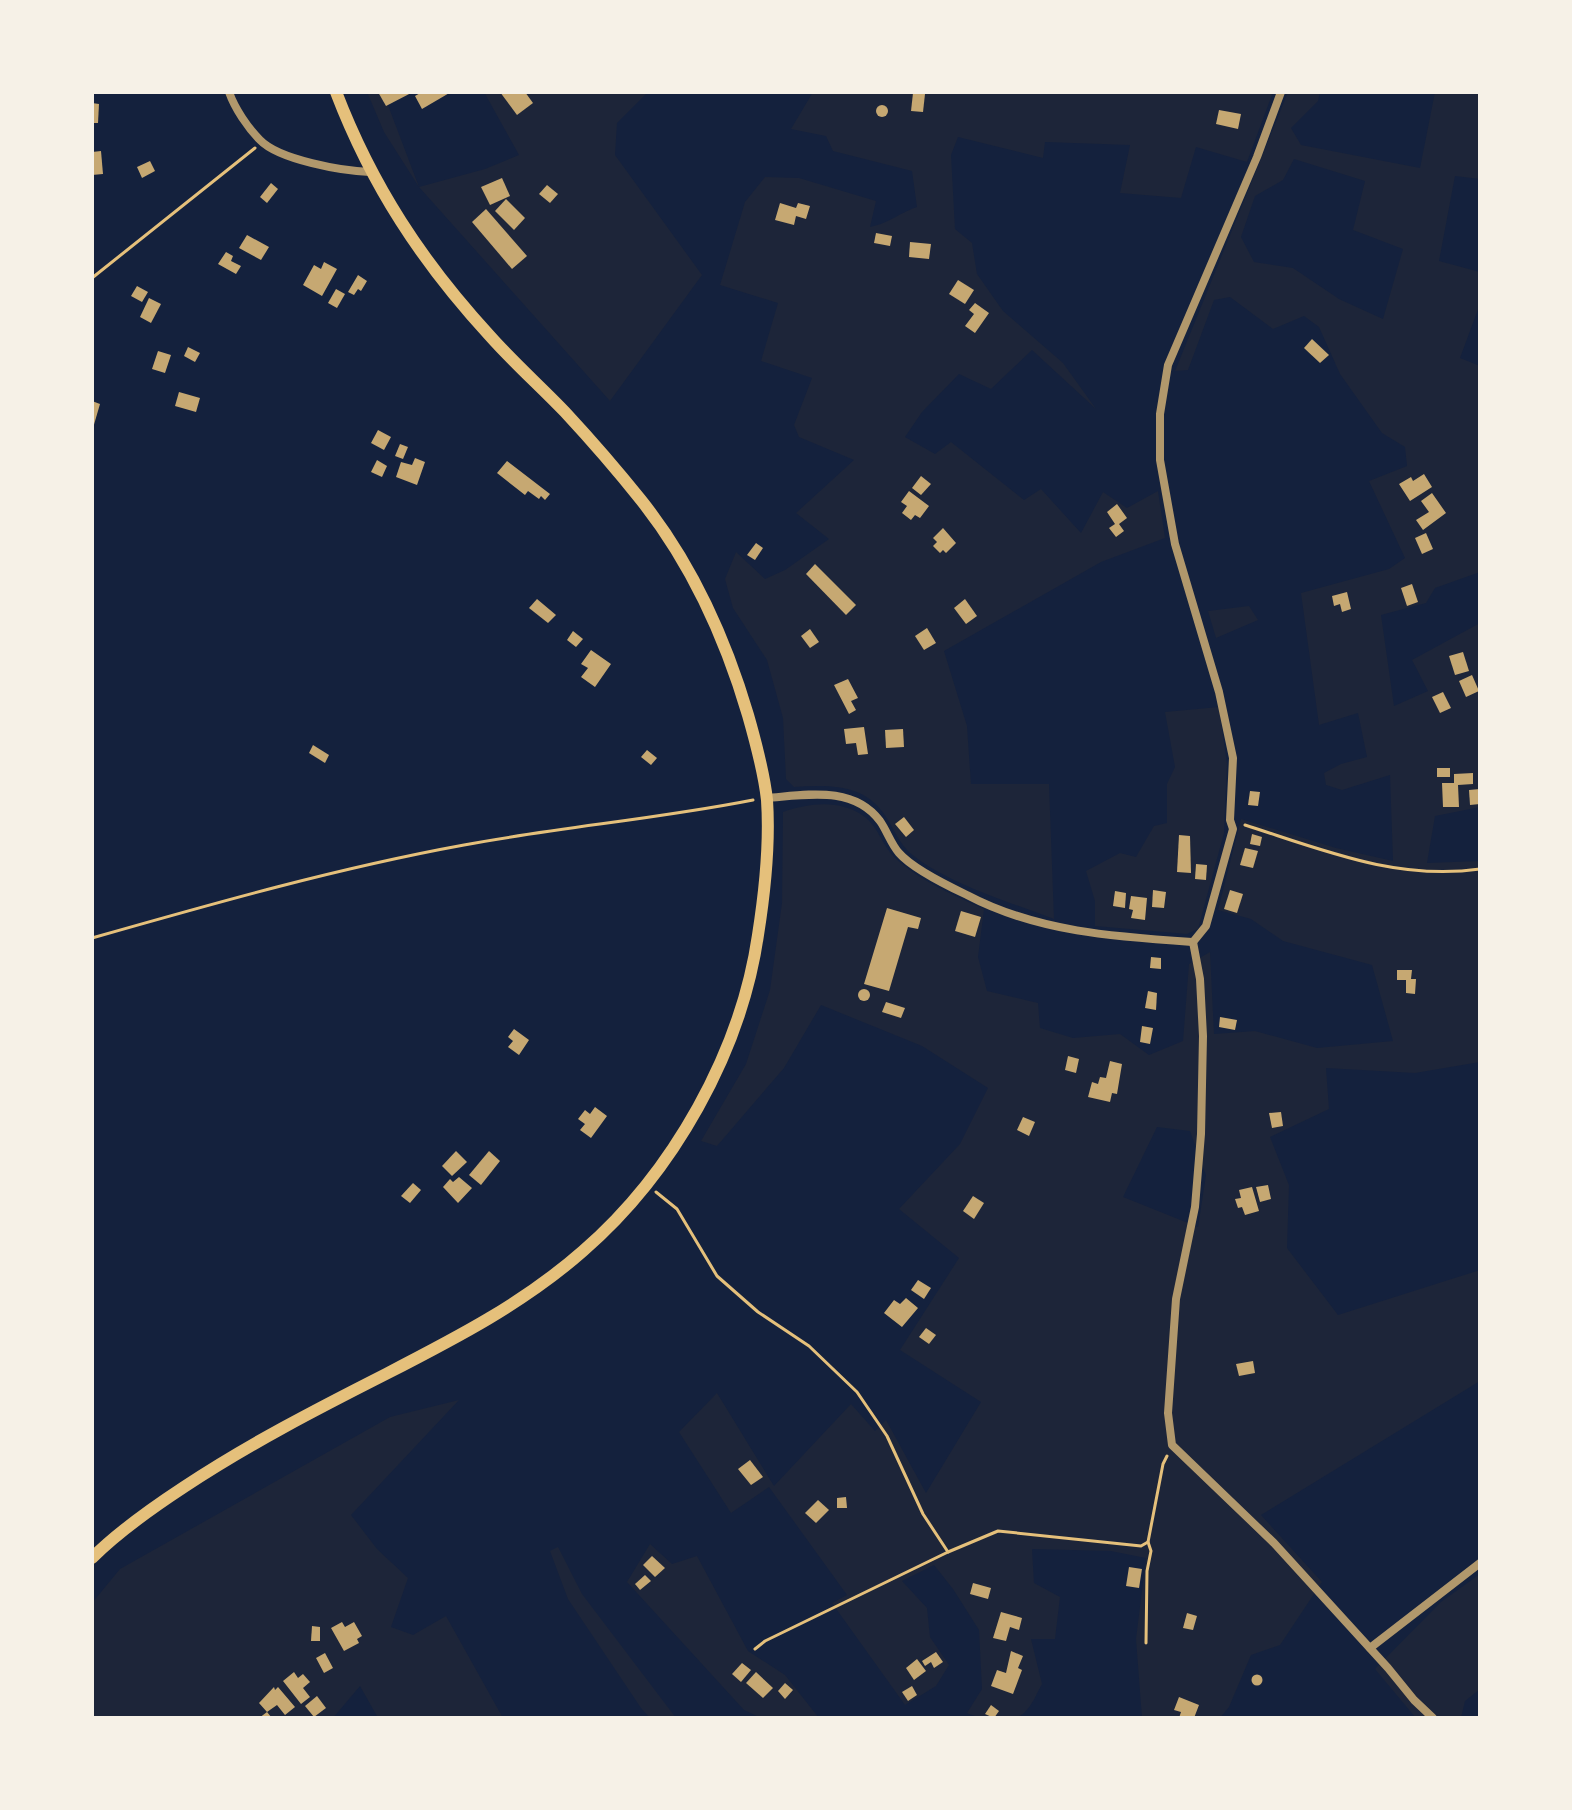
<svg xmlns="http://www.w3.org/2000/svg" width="1572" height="1810" font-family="'Public Sans',sans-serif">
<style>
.green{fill:#1d2539;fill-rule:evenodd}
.building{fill:#c6a872}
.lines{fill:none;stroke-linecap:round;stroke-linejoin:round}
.path{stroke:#e5c07b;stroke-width:3}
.minor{stroke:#b1986c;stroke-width:8}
.primary{stroke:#e5c07b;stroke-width:12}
</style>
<rect width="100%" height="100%" fill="#14213d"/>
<g class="green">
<polygon points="367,92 383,92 419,187 485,169 519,155 484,92 618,92 620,94 623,92 648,92 617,123 615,155 702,275 610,401 419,187 384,132"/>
<path d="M813 92H1273L1247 162 1196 147 1181 198 1120 193 1130 145 1045 142 1043 158 958 137 951 155 955 229 972 243 977 274 1003 311 1063 363 1096 409 1032 350 991 389 959 374 922 412 905 437 935 454 951 442 1024 500 1041 489 1081 533 1103 492 1127 508 1158 491 1165 538 1101 562 944 651 967 726 971 784H1049L1054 919C1007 901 948 884 910 853 900 844 893 828 886 817 865 783 829 785 794 787L786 779 783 718 767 660 733 608 725 579 736 552 765 579 785 570 829 539 796 513 854 460 799 437 794 425 812 378 761 361 778 303 720 285 745 202 765 177 799 178 876 201 870 227C892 222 897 214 917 207L912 171 833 151 826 136 791 129Z"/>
<path d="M1288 92H1320L1318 101 1291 128 1301 145 1420 168 1435 92H1480V179L1455 176 1439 261 1480 272V304L1460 358 1480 366V572L1435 588 1426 603 1381 615 1394 706 1428 691 1412 660 1480 623V807L1435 816 1427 863 1480 861V1062L1415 1073 1326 1068 1329 1109 1270 1137 1289 1185 1287 1248 1338 1315 1480 1270V1381L1261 1515 1322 1582 1280 1645 1251 1655 1229 1707 1220 1718H1142L1136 1639 1146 1558 1111 1551 1032 1549 1034 1583 1060 1597 1055 1639H1031L1042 1684C1037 1693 1032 1706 1024 1713 1015 1723 977 1719 967 1713L982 1689 979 1630 953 1589 934 1565 902 1581 927 1608 930 1637 949 1665 936 1686 905 1705 832 1603 847 1595 769 1487 731 1513 679 1432 717 1393 774 1486 851 1404 875 1431 886 1420 926 1493 981 1402 900 1350 959 1258 899 1209 960 1144 988 1088 922 1046 821 1005 784 1068 717 1146 701 1141 746 1064 770 990 782 903 783 812C810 803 840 799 865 817 878 827 883 846 894 857 920 881 953 895 984 909L978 957 987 991 1038 1003 1040 1028 1073 1038 1120 1034 1149 1055 1183 1041 1189 964 1210 952 1214 1034 1255 1031 1317 1048 1393 1041 1372 965 1283 941 1251 919 1218 910 1241 819 1336 848 1393 861 1390 775 1342 790 1326 785 1324 773 1341 764 1367 757 1358 713 1319 725 1301 593 1389 569 1405 558 1369 481 1407 466 1405 447 1382 433 1340 374 1319 327 1304 316 1273 329 1230 297 1214 300 1188 370 1175 371ZM1294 159 1365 181 1353 230 1403 249 1383 319 1339 299 1293 268 1254 262 1241 237 1255 196 1283 180ZM1157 1127 1190 1131 1206 1175 1198 1227 1123 1197Z"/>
<polygon points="1249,606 1258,620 1216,638 1208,611"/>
<polygon points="1219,707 1227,764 1224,833 1198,929 1187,934 1095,926 1095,901 1086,871 1120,853 1136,857 1154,826 1167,823 1167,784 1175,767 1165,712"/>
<polygon points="459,1400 351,1515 377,1549 408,1578 391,1627 413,1635 446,1616 503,1718 378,1718 360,1686 333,1718 92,1718 92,1603 120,1569 390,1417"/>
<polygon points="650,1544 672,1564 697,1556 748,1651 785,1675 819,1718 761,1718 744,1710 627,1582"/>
<polygon points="558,1547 582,1594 676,1718 650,1718 641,1708 568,1599 550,1551"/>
<polygon points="1480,1574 1480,1689 1465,1701 1461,1718 1416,1718 1375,1669 1441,1602"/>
</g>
<g class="building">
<polygon points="378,92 413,92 386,106"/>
<polygon points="422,92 451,92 422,109 415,96"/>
<polygon points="500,92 525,92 533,103 517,115"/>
<polygon points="913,93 925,94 923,112 911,111"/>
<polygon points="92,103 99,104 98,123 92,123"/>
<circle cx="882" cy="111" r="6"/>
<polygon points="1219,110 1241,114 1238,129 1216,124"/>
<polygon points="101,151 103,174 92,175 92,152"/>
<polygon points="150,161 155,171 142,178 137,167"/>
<polygon points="502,178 510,196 490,205 481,187"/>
<polygon points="271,183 278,189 267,203 260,197"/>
<polygon points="547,185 558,194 550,203 539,194"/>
<polygon points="506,199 525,218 514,230 495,211"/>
<polygon points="780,203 796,208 798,203 810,206 806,219 796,216 794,225 775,220"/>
<polygon points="486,209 527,256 512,269 472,222"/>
<polygon points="876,233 892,236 890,246 874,243"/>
<polygon points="247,235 269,247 261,260 239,248"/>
<polygon points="910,242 931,244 929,259 909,257"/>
<polygon points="226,252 233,256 231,261 241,266 236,274 218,264"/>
<polygon points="324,262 337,269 322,296 303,285 314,265 321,269"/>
<polygon points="358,275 367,281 361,291 358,289 354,295 348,292"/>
<polygon points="958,280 974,290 965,304 949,294"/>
<polygon points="137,286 148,292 142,302 131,296"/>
<polygon points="336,289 345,294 337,308 328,303"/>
<polygon points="149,298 161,304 151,323 140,317"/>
<polygon points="975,303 989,313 975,333 965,326 974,314 969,310"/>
<polygon points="1312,339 1329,355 1320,363 1304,348"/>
<polygon points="188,347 200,353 195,362 184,356"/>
<polygon points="158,351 171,355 165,373 152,369"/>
<polygon points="179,392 200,398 196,412 175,406"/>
<polygon points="92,401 100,404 93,428 92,428"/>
<polygon points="378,430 391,437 384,450 371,443"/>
<polygon points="400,444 408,447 403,459 395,456"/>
<polygon points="415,458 425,462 417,485 396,477 401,462 412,465"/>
<polygon points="377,460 387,466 382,477 371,472"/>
<polygon points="507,461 550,494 545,500 541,496 539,499 528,491 525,495 497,473"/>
<polygon points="1424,474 1432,487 1410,501 1399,484 1411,477 1413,481"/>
<polygon points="921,476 931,484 921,495 912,488"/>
<polygon points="909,491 929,506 920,518 915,515 911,520 902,513 907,506 901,502"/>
<polygon points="1432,493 1446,513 1423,530 1416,520 1429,512 1421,501"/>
<polygon points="1117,504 1127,518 1119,524 1124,531 1116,537 1109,528 1115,524 1107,512"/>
<polygon points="943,528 956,543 946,553 943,550 940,553 933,546 937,542 933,538"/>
<polygon points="1426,533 1433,549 1422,554 1415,538"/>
<polygon points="756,543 763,548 755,560 747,555"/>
<polygon points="815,564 856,605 846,615 806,574"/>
<polygon points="1412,584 1418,602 1407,606 1401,588"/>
<polygon points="1347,592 1351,609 1342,612 1340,604 1334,606 1332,596"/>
<polygon points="537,599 556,615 548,623 529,608"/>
<polygon points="965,599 977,616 966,624 954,608"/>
<polygon points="927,628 936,643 924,650 915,636"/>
<polygon points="810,629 819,642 810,648 801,636"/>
<polygon points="573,631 583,639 576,647 567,640"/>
<polygon points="591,650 611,664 595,687 581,677 588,668 581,664"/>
<polygon points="1463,652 1469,671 1455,675 1449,656"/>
<polygon points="1472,675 1479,691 1466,697 1459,681"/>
<polygon points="848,679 858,698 851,701 856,710 849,714 834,685"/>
<polygon points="1443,692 1451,708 1440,713 1432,697"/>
<polygon points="864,727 868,754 858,755 856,743 846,744 844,729"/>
<polygon points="903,729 904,747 886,748 885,730"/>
<polygon points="313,745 329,755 325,763 309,753"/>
<polygon points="647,750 657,758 651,765 641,757"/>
<rect x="1437" y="768" width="13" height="9"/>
<polygon points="1473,773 1473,784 1458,785 1459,807 1443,807 1442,783 1454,783 1454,774"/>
<polygon points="1480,789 1480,804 1470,805 1469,790"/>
<polygon points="1250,791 1260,792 1258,806 1248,805"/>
<polygon points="904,817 914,830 906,837 895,824"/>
<polygon points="1252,834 1262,837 1260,846 1250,844"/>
<polygon points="1179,835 1190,836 1191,873 1177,872"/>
<polygon points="1245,848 1258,851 1253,868 1240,865"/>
<polygon points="1196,864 1207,865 1206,880 1195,879"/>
<polygon points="1153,890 1166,892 1164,908 1152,907"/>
<polygon points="1230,890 1243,894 1237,913 1224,909"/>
<polygon points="1115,891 1126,893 1125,908 1113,906"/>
<polygon points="1131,896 1147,898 1145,920 1131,918 1133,910 1129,909"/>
<polygon points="887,908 921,918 918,929 908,927 889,991 864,984"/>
<polygon points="961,911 981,917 975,937 955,931"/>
<polygon points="1151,957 1161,958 1161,969 1150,968"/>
<polygon points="1397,970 1412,970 1411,979 1416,979 1415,994 1406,993 1406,980 1397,980"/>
<circle cx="864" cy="995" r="6"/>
<polygon points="1148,991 1157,993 1156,1010 1145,1008"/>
<polygon points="886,1002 905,1008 901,1018 882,1012"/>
<polygon points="1220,1017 1237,1020 1235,1030 1219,1027"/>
<polygon points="1142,1026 1153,1028 1150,1044 1140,1042"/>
<polygon points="514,1029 529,1040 519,1055 508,1047 513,1041 508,1037"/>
<polygon points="1068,1056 1079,1059 1076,1073 1065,1070"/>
<polygon points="1110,1061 1122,1064 1117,1094 1112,1093 1110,1102 1088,1097 1092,1082 1098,1084 1100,1077 1106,1078"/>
<polygon points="595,1107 607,1116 591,1138 580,1130 585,1124 578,1119 585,1110 590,1114"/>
<polygon points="1281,1112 1283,1126 1272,1128 1269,1113"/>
<polygon points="1023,1117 1035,1122 1029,1136 1017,1130"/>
<polygon points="456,1151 467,1162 452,1176 442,1166"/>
<polygon points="489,1151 500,1161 481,1185 469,1175"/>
<polygon points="459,1177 472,1188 458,1203 443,1187 450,1179 453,1182"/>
<polygon points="413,1183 421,1190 410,1203 401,1196"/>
<polygon points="1268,1185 1271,1199 1260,1202 1256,1187"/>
<polygon points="1252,1187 1259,1211 1245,1215 1242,1207 1238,1208 1235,1199 1241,1198 1239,1190"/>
<polygon points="973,1196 984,1203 974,1219 963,1211"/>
<polygon points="918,1280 931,1288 924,1299 911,1290"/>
<polygon points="906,1298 918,1308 902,1327 884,1313 894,1300 900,1304"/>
<polygon points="926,1328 936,1335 929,1344 919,1337"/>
<polygon points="1253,1361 1255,1373 1239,1376 1236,1364"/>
<polygon points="750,1460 763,1477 751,1485 738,1469"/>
<polygon points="846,1497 847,1508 837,1508 837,1498"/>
<polygon points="818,1500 829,1510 816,1523 805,1513"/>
<polygon points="652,1556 665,1568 655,1577 643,1565"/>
<polygon points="1129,1567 1142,1569 1139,1588 1126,1586"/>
<polygon points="645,1575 651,1581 640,1590 635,1584"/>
<polygon points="973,1583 991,1588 988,1599 970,1594"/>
<polygon points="1001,1612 1022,1618 1019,1630 1010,1627 1006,1641 993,1638"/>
<polygon points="1187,1613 1197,1616 1193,1630 1183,1628"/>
<polygon points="342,1622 345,1627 354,1622 362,1636 357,1639 359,1643 344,1651 331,1628"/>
<polygon points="312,1626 320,1627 320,1641 311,1641"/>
<polygon points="1011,1651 1023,1656 1018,1668 1022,1670 1013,1694 991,1686 997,1670 1006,1673"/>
<polygon points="936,1652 943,1662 934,1668 931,1662 925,1666 922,1661"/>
<polygon points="325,1653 333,1668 324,1673 316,1658"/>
<polygon points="917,1659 926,1671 914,1680 906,1668"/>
<polygon points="742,1663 751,1670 741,1682 732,1674"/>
<polygon points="294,1672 298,1678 303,1674 310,1682 303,1688 310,1697 301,1704 283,1681"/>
<polygon points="756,1672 773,1688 763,1698 746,1683"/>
<circle cx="1257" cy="1680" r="5.5"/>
<polygon points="785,1683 793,1690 785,1699 778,1691"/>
<polygon points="912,1686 917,1695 908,1701 902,1692"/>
<polygon points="274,1687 275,1690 278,1687 295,1707 285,1715 277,1705 267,1712 272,1718 259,1718 267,1712 259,1703"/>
<polygon points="317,1696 326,1708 314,1717 305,1706"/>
<polygon points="1179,1697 1199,1705 1194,1718 1179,1718 1181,1712 1174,1710"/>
<polygon points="991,1705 999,1711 994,1718 985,1714"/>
</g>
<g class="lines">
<g class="path">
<polyline points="92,278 255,148"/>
<path d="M1245 825C1323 850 1397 881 1480 869"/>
<path d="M92 938C215 903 338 868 464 845 560 827 657 819 753 800"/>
<polyline points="656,1192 677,1209 717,1276 758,1312 809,1346 857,1392 887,1436 923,1514 948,1552"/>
<polyline points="1146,1643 1147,1571 1151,1551 1148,1542 1163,1464 1167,1456"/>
<polyline points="755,1649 765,1641 948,1552 998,1531 1141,1546 1148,1542"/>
</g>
<g class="minor">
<path d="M229 92C235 109 248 128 260 140 279 160 343 171 370 172"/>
<path d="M766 798C806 795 853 785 880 821 887 831 891 844 899 853 912 868 948 886 967 895 1037 932 1116 937 1193 942"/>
<polyline points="1193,942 1206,926 1233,829 1230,820 1233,758 1219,692 1175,544 1160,460 1160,414 1168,365 1257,157 1281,92"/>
<polyline points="1193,942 1200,979 1203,1036 1201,1134 1195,1207 1176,1299 1168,1413 1172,1445 1274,1543 1388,1668 1414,1700 1433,1718"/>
<polyline points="1370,1648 1480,1563"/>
</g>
<path class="primary" d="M92 1558C119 1531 152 1508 184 1487 249 1444 317 1409 386 1374 456 1338 524 1303 583 1251 673 1173 741 1052 758 935 765 891 770 845 767 800 764 772 756 743 748 715 725 637 692 564 641 500 617 470 591 440 565 412 540 386 514 363 490 336 422 262 372 186 336 92"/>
</g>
<rect width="1572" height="1810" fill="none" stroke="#f6f1e7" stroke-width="188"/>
</svg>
